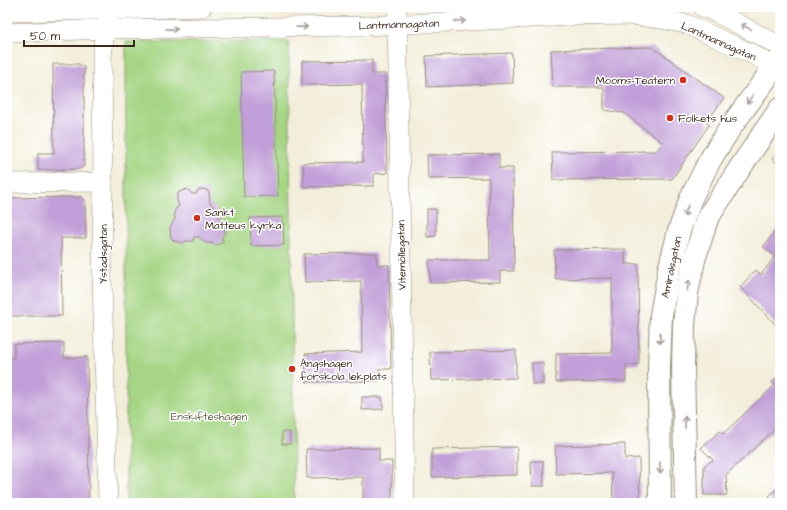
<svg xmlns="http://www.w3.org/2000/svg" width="787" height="510" font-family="'Architects Daughter',sans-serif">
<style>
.green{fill:#a6d685;stroke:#708052}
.building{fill:#c19fd8}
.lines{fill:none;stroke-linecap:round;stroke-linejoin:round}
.minor-casing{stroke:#978c7c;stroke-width:20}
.major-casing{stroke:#978c7c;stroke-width:24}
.minor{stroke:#fff;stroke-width:19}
.major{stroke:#fff;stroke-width:22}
.oneway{stroke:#a79f9a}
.poi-dot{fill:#c8321e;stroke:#fff;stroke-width:1.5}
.labels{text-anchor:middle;stroke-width:3;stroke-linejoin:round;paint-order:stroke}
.street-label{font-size:11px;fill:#3b2a1e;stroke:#fff}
.poi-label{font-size:11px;fill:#3b2a1e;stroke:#fff;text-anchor:start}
.park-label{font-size:11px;fill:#5b5e3d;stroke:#fff}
</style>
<rect width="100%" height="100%" fill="#fff"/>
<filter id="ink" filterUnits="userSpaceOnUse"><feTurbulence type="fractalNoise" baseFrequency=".025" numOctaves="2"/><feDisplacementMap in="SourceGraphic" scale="8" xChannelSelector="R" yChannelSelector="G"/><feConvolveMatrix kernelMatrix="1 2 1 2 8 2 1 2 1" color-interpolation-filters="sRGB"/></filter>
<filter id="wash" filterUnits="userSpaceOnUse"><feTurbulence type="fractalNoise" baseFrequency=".012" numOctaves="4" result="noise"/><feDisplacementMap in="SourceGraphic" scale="16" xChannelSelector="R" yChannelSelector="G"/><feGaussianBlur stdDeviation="0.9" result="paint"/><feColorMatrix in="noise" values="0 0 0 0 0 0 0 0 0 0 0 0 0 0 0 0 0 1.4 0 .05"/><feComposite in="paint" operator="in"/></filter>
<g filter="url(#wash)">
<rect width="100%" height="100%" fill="#f3eeda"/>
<polygon class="green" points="289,41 294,503 126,503 126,42"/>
<g id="blocks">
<g class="building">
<polygon points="652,47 724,98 707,122 709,125 672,179 553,180 552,152 656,151 663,143 624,113 604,110 604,87 553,87 551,50"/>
<polygon points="512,53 513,83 427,87 426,56"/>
<polygon points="372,60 372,74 385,74 387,173 374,174 374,186 304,187 303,163 363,162 362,84 302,85 302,61"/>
<polygon points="53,64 79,64 84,67 84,166 80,169 38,170 38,153 54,153"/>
<polygon points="274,71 278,196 244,197 241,72"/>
<polygon points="780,149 780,165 772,159"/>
<polygon points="499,154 499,168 513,168 514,271 500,271 500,282 430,283 429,260 490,260 489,178 428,179 427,155"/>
<polygon points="187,189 192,194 196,194 198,190 203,189 207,190 209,193 210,203 215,208 225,229 225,233 222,237 223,242 215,246 213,243 206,243 199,237 194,237 193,241 186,241 183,243 174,241 171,238 170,228 175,219 174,213 176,208 179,206 177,201 177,196 179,192"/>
<polygon points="81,197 85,200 86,238 61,238 62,316 7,316 7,198"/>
<polygon points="427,209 436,209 436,236 427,237"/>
<polygon points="283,217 284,245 251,246 250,218"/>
<polygon points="777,229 780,231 780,329 740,287 756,270 761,275 775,256 763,247"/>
<polygon points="625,249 625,264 638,264 639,364 626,365 626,381 556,382 556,354 612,353 612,278 555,279 554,250"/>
<polygon points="376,253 377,265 389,265 391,369 379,369 379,381 306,382 305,354 362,352 361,281 305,282 304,254"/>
<polygon points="64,343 64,358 87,357 89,503 7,503 7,358 14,358 14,344"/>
<polygon points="516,350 516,378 431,380 430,352"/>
<rect x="532" y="363" width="11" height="21"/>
<polygon points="780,375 780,424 726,475 727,495 704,495 704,466 713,460 701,448 720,431 723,434 775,385 772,382"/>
<polygon points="362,397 382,397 383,409 362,410"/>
<rect x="282" y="432" width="8" height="12"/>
<polygon points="625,444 625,459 639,458 640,503 613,503 612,473 556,474 555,446"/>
<polygon points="517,447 517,475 432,477 432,449"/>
<polygon points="379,448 379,461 392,461 392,503 363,503 363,477 307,478 306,449"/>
<polygon points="531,461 543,461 544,486 532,486"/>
<polygon points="780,486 780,503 770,503 773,500 769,496"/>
</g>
</g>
</g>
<g filter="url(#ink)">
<use href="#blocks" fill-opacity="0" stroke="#978c7c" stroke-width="1"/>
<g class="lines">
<g class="minor-casing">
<g id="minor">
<polyline points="397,7 405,503"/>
<polyline points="703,7 717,13 780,46"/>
<polyline points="7,12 144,9 202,7"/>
<polyline points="7,33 105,29 365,26 573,16 630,15 661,19 686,24 750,53 780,71"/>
<polyline points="7,183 103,182"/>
<polyline points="108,503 102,276 103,182 102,56 105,29 112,7"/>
</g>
</g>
<g class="major-casing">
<g id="major">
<polyline points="660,503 659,367 661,315 669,270 679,231 691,198 710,160 730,128 780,59"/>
<polyline points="686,503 683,367 684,325 687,293 694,260 707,219 740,168 780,109"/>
</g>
</g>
<use href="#minor" class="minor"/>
<use href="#major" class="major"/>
</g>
<defs><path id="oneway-shaft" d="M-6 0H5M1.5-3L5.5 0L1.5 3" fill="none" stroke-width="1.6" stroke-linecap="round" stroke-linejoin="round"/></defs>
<g class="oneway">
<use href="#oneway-shaft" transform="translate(460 21) rotate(-3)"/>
<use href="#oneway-shaft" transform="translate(302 27) rotate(-1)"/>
<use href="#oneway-shaft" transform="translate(746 27) rotate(-153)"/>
<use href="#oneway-shaft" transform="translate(172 29) rotate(-1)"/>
<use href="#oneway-shaft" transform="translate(750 99) rotate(125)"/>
<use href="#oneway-shaft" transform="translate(686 211) rotate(110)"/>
<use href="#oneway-shaft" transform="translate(688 286) rotate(-78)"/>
<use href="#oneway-shaft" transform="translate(660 338) rotate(92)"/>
<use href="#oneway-shaft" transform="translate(685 422) rotate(-91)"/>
<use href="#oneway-shaft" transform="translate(660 468) rotate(90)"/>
</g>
</g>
<g class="poi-dot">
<circle cx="683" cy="80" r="4"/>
<circle cx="670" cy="118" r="4"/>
<circle cx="197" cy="218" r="4"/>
<circle cx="292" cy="369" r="4"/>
</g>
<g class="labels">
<g class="street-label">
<text transform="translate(399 24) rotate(-2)" y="4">Lantmannagatan</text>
<text transform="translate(719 41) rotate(24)" y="4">Lantmannagatan</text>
<text transform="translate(103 254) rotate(-90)" y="4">Ystadsgatan</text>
<text transform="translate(401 255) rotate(-91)" y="4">Vitemöllegatan</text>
<text transform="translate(671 267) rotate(-78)" y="4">Amiralsgatan</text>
</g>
<g class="poi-label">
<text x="675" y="84" text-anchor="end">Mooms-Teatern</text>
<text x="678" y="122">Folkets hus</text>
<text x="205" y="216">Sankt<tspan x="205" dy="13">Matteus kyrka</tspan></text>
<text x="300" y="367">Ängshagen<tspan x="300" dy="13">förskola lekplats</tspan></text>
</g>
<g class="park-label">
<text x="209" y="420">Enskifteshagen</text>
</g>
</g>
<rect width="787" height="510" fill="none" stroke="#fff" stroke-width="24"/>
<path d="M24 40v6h110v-6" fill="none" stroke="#3b2a1e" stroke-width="2"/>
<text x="30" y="40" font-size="12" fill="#3b2a1e" stroke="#ffffff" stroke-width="3" paint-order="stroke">50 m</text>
</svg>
